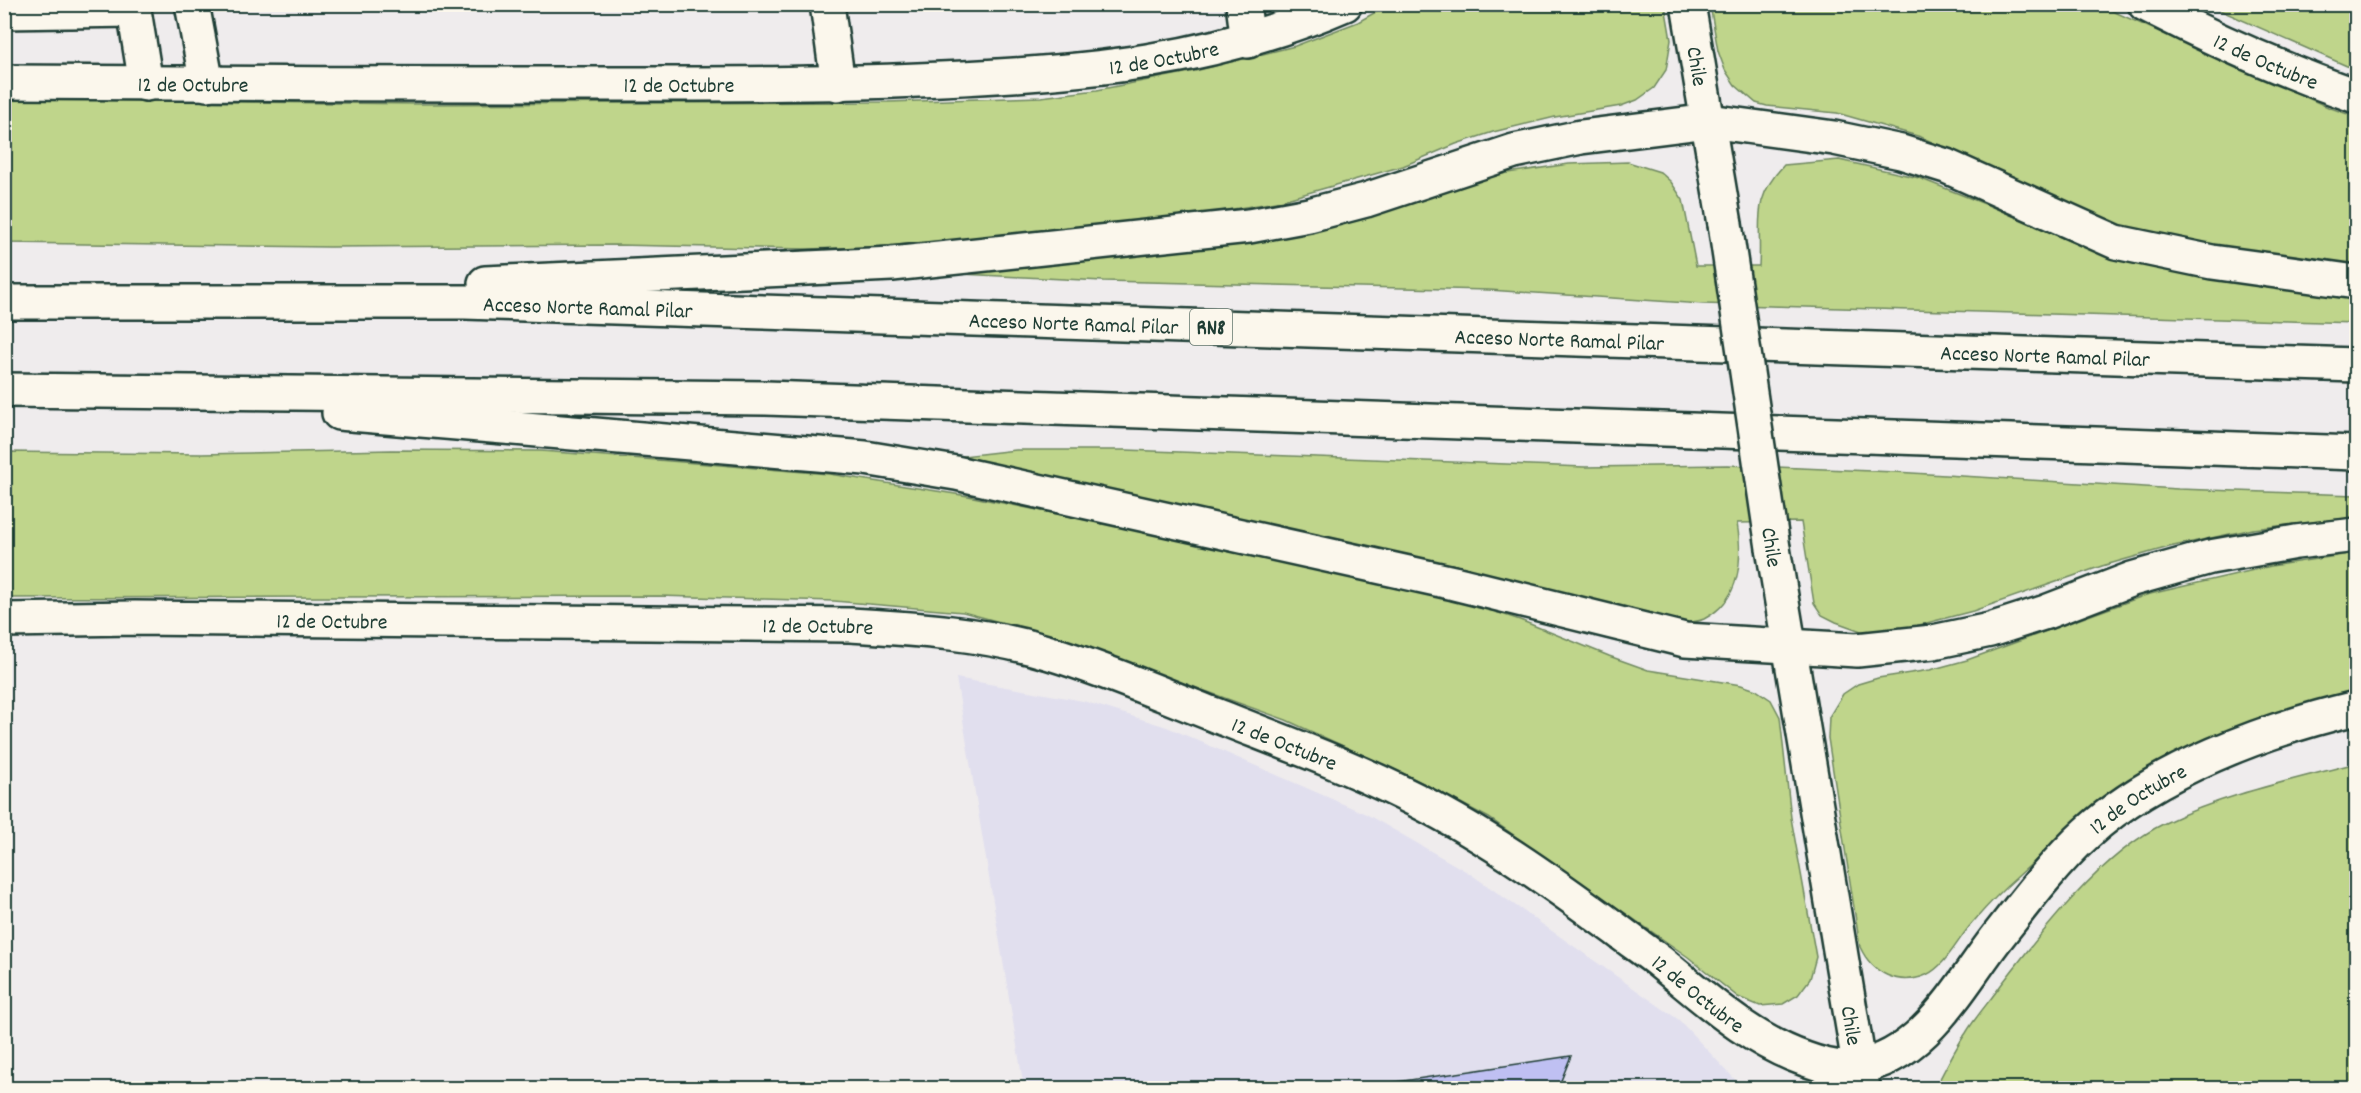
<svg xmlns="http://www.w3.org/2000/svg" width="2361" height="1093" font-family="Dekko,sans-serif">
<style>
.built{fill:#e1dfee}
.green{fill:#bfd58b;stroke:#6f8960;stroke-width:1.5}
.building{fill:#bfc0f2;stroke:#1f3d34;stroke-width:1.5}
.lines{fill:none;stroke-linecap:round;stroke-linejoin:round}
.minor-casing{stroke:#1f3d34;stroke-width:38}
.highway-casing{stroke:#1f3d34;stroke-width:38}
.minor{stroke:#fbf7ec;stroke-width:33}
.highway{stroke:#fbf7ec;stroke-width:33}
.minor-bridge-casing{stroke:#1f3d34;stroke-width:38;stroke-linecap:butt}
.minor-bridge{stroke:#fbf7ec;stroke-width:33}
.labels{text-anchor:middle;stroke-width:5;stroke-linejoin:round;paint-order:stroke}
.shield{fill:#fbf7ec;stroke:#61756b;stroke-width:1.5}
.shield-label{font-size:21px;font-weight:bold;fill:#1f3d34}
.street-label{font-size:22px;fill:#1f3d34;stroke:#fbf7ec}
</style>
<rect width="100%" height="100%" fill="#efeced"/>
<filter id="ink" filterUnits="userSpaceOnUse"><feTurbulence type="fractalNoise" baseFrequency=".0167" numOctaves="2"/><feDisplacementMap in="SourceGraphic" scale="12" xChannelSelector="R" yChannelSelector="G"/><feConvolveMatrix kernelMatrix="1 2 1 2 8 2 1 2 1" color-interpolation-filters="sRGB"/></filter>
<g filter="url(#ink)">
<polygon class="built" points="956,678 1083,701 1167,727 1366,814 1469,873 1679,1020 1743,1088 1024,1088"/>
<g class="green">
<polygon points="1390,4 1665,5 1671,40 1666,70 1654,88 1637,100 1621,106 1555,117 1493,132 1456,144 1403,166 1276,202 1209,213 952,240 875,247 807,249 618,245 330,247 5,243 5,99 421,104 888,102 1041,97 1097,90 1195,71 1295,46 1358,22"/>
<polygon points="1710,5 2099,5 2328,107 2356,117 2356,271 2158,240 2095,220 1921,137 1837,113 1767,106 1756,103 1735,85 1725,70 1718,51"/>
<polygon points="2208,5 2356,5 2356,70"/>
<path d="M1839 160 1919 178 1990 206 2081 246 2134 262 2356 295V323L1703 304 1489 290 1103 281 941 273 1323 225 1386 211 1494 175 1569 164 1628 162 1660 172 1671 182 1683 200 1696 266H1759C1762 222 1750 201 1784 165Z"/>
<polygon points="392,450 541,451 708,464 829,474 968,496 1190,541 1466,602 1520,620 1609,656 1648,670 1741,685 1756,690 1771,700 1780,717 1791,818 1816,957 1810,979 1798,995 1783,1004 1760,1006 1738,997 1688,957 1489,818 1409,776 1286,720 1055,637 963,612 834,601 659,596 5,598 5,452 202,454"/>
<path d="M1016 450H1126L1585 467 1727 465 1895 472 2178 489 2356 495V517L2253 529 2169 547 2102 566 1973 611 1892 632 1861 631 1836 622 1822 615 1814 603 1801 522 1737 523C1743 558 1741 600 1704 619 1691 625 1671 621 1657 620L963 456Z"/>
<path d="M2356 553V694C2300 710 2242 724 2188 748 2177 753 2167 761 2157 767 2105 798 2060 838 2015 879 2000 892 1987 906 1974 921 1958 938 1947 965 1926 975 1898 987 1872 973 1860 947L1828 738 1829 717 1843 694 1858 684 1878 678 1930 670 1967 660 2146 595 2271 566Z"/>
<path d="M2356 763V1088H1935C1945 1070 1954 1050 1966 1033 1976 1016 1990 1001 2001 985 2043 930 2102 854 2165 823 2225 794 2293 780 2356 763Z"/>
</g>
<polygon class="building" points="1571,1056 1558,1088 1356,1088"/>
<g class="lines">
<g class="minor-casing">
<g id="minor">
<polyline points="133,4 146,84"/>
<polyline points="192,4 207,84"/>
<polyline points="827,4 838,84"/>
<polyline points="1243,4 1248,41"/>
<path id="s1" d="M1688 4 1725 224"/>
<path id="s2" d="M2145 4C2213 39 2284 71 2356 96"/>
<polyline points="4,12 134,10"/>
<path id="s3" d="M4 82C215 84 425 84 636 84 737 84 839 84 941 79 1085 73 1211 62 1345 4"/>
<path id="s4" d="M1773 548 1863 1088"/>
<path id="s5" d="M4 620 135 618 850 625C918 629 985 633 1050 653 1106 670 1161 694 1215 715 1278 740 1342 763 1402 793 1479 830 1549 880 1617 930 1631 941 1646 951 1660 962 1706 999 1748 1039 1805 1059 1821 1065 1839 1070 1857 1067 1922 1058 1959 987 1995 940 2024 903 2053 864 2087 833 2155 770 2267 729 2356 708"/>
</g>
</g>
<g class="highway-casing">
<g id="highway">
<polyline points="485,283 892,264 1249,226 1309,215 1366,200 1514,151 1581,137 1709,121 1834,138 1901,152 1946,166 2116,242 2212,262 2356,282"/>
<path id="s6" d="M4 302H465L2356 365"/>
<polyline points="4,390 766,398 2356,453"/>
<polyline points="339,413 865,458 956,473 1454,583 1685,640 1857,650 1933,642 1990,630 2046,612 2132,579 2210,557 2296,542 2356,535"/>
</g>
</g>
<use href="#minor" class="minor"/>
<use href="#highway" class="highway"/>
<g class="minor-bridge-casing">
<polyline id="minor-bridge" points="1725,224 1773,548"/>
</g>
<use href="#minor-bridge" class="minor-bridge"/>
</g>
</g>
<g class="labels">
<rect class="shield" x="1190" y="309" width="42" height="36" rx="4.5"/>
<g class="shield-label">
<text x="1211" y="334">RN8</text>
</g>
<g class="street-label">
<text dy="8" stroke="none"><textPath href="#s3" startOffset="1161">12 de Octubre</textPath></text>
<text dy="8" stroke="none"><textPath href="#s2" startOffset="134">12 de Octubre</textPath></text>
<text dy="8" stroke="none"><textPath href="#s1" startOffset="63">Chile</textPath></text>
<text dy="8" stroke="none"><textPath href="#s3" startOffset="189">12 de Octubre</textPath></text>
<text dy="8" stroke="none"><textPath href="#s3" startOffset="675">12 de Octubre</textPath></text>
<text dy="8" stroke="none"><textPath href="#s6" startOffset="584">Acceso Norte Ramal Pilar</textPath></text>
<text dy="8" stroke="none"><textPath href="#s6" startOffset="1070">Acceso Norte Ramal Pilar</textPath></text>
<text dy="8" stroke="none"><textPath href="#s6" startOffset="1556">Acceso Norte Ramal Pilar</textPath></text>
<text dy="8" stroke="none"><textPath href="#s6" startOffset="2042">Acceso Norte Ramal Pilar</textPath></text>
<text transform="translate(1773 547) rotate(81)" y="8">Chile</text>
<text dy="8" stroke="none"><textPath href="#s5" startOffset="328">12 de Octubre</textPath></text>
<text dy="8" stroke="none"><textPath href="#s5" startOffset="814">12 de Octubre</textPath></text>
<text dy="8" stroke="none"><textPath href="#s5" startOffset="1300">12 de Octubre</textPath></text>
<text dy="8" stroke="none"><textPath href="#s5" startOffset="2361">12 de Octubre</textPath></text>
<text dy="8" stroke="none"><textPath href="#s5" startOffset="1786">12 de Octubre</textPath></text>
<text dy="8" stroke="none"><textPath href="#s4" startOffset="484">Chile</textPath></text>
</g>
</g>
<rect width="2361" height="1093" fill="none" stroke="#fbf7ec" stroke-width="24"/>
<rect x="12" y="12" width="2337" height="1069" fill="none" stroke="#1f3d34" stroke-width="2" filter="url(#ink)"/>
</svg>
